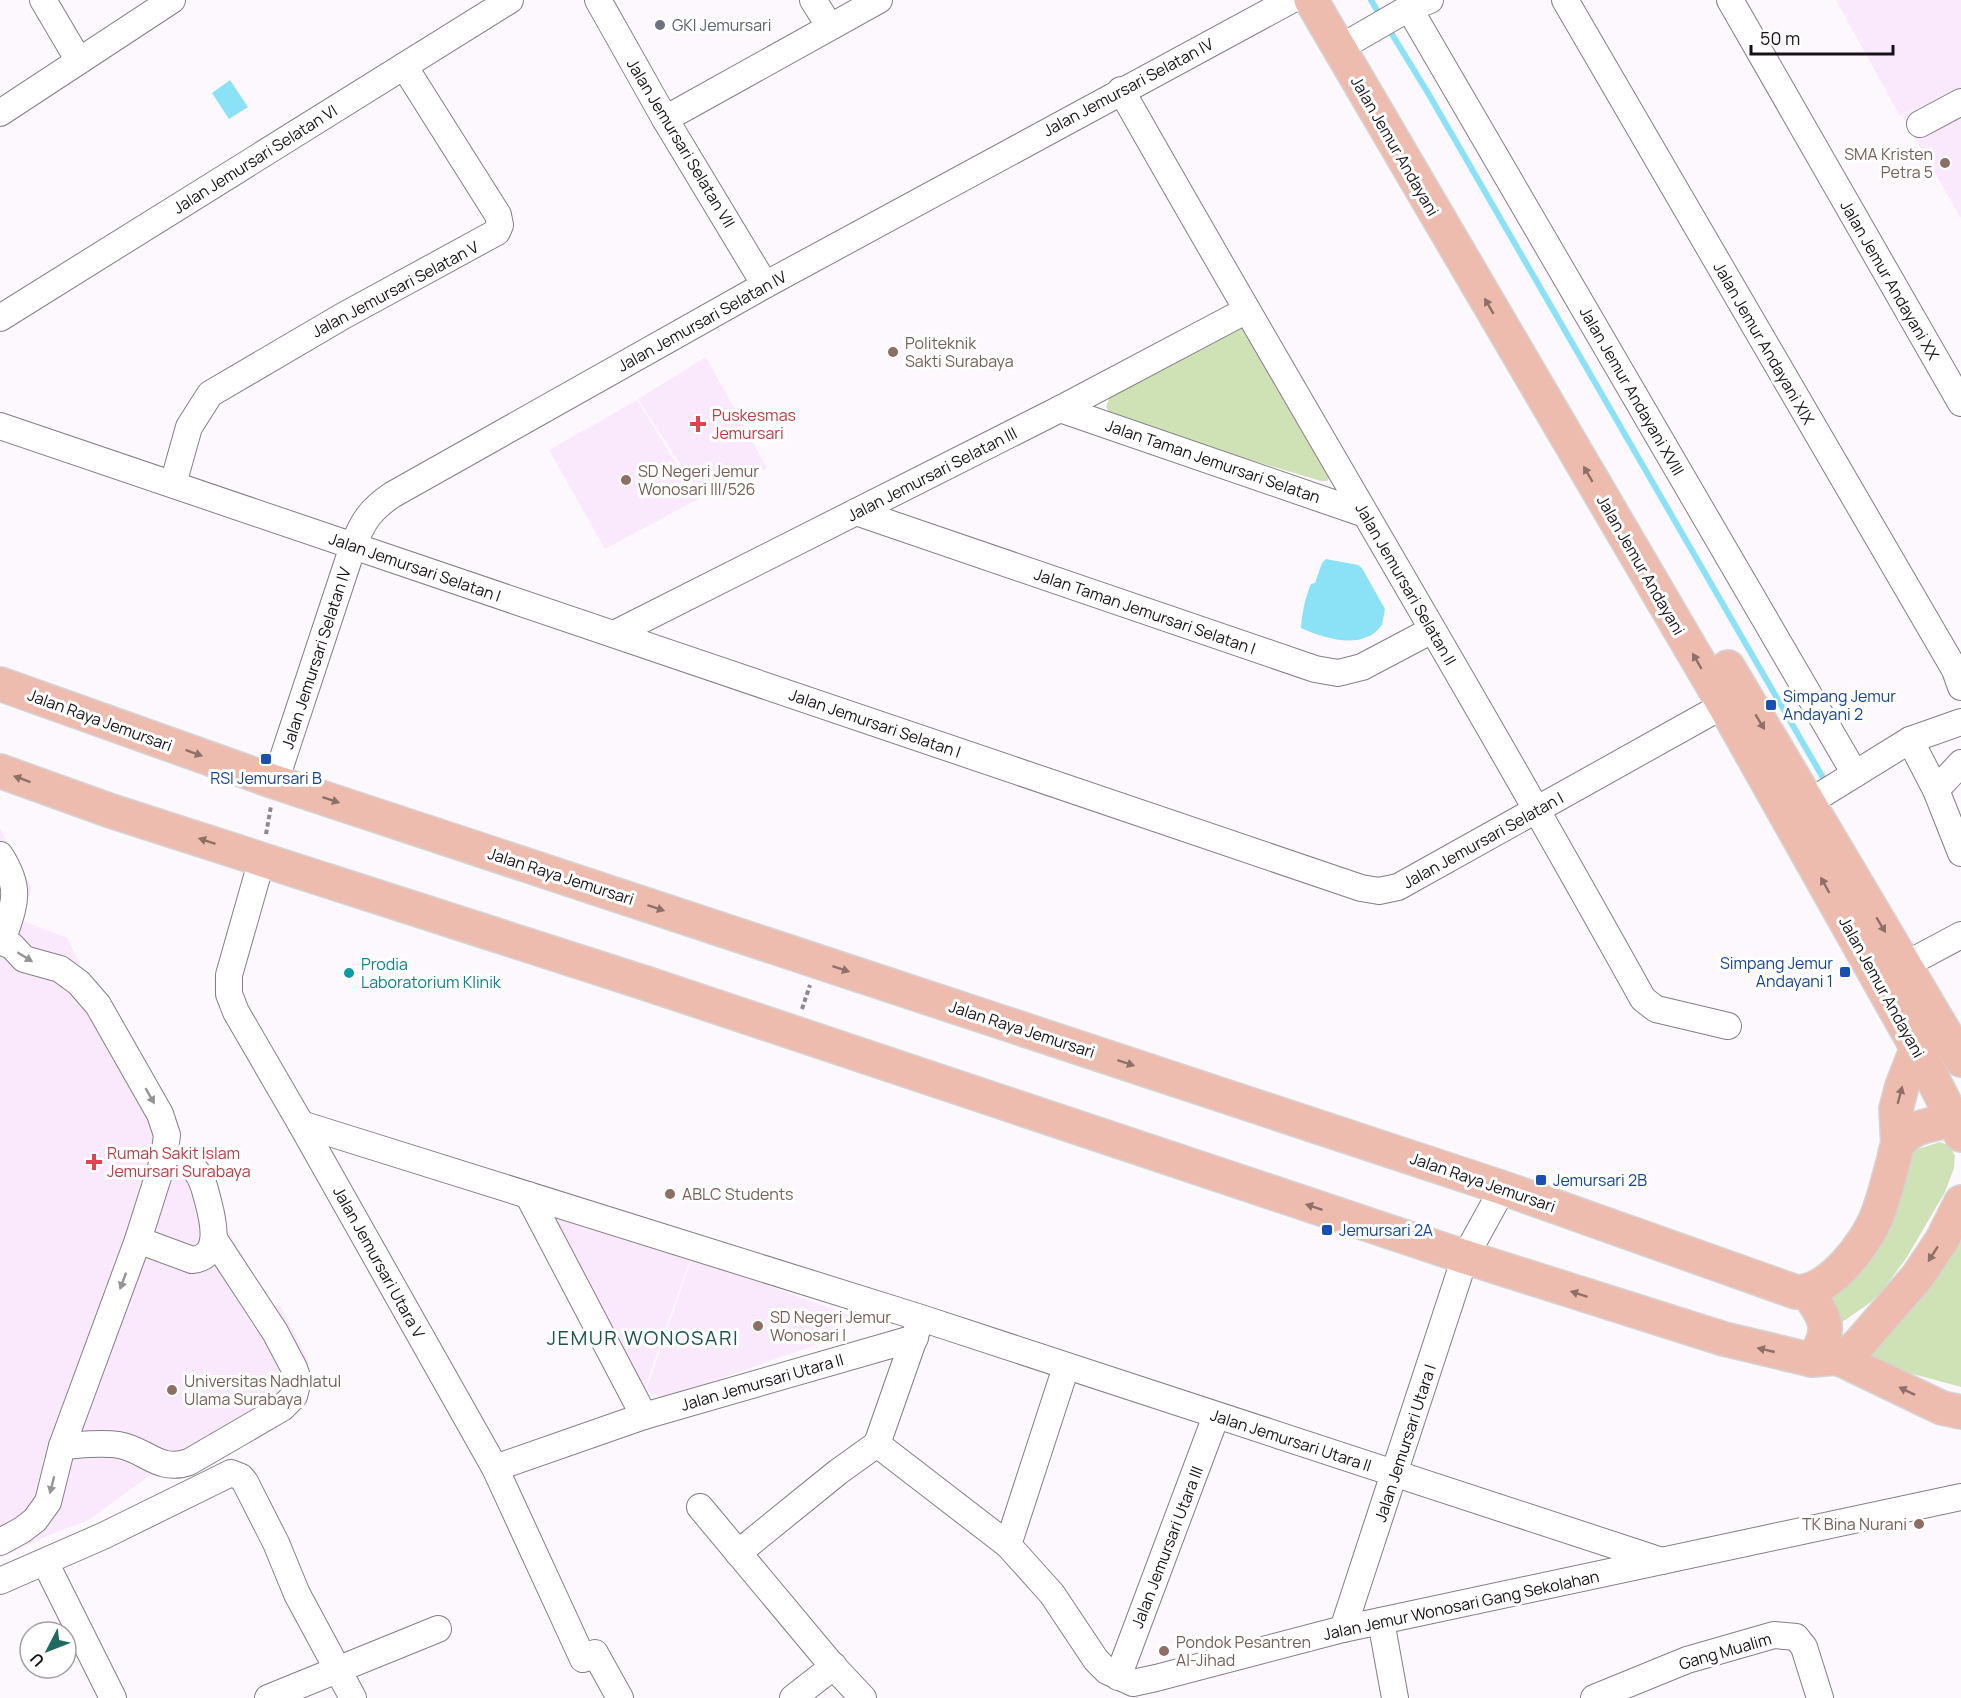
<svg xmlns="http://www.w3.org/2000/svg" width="1961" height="1698" font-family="Manrope,sans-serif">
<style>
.built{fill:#fae9fd}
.green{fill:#cee2b5}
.water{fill:#8be1f6}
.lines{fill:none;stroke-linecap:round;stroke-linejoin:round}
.stream{stroke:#8be1f6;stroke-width:6}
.minor-casing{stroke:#867c88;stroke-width:28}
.major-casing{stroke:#d5d4d5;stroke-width:36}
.path{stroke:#8d888d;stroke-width:4;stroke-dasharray:4.5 3;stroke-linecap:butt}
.minor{stroke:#fff;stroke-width:26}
.major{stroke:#eebcae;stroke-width:33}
.oneway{fill:#8d706a}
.oneway2{fill:#969496}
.worship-dot{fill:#6b7280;stroke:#fff;stroke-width:2}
.education-dot{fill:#8d6e63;stroke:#fff;stroke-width:2}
.health-dot{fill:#e0444e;stroke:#fff;stroke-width:2}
.transit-dot{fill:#1a4fb4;stroke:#fff;stroke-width:2}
.culture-dot{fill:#0f9aa8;stroke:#fff;stroke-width:2}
.labels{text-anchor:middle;stroke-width:6;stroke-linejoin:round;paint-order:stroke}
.worship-label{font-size:16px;fill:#5b616d;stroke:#fff;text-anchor:start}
.street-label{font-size:16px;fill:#161216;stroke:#fff}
.education-label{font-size:16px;fill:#785e54;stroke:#fff;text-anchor:start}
.health-label{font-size:16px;fill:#be3a42;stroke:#fff;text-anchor:start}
.transit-label{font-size:16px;fill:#164399;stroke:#fff;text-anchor:start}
.culture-label{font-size:16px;fill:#0d838f;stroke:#fff;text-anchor:start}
.quarter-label{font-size:20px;letter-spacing:1.5px;fill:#1a544d;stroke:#fff}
</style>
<rect width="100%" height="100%" fill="#fdf8fe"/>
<g class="built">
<polygon points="1836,0 1961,0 1961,218 1902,116 1928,102 1900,116"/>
<polygon points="706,357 767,468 701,496 638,399"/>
<polygon points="637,400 698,499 605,549 549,450"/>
<polygon points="0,828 32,888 20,920 67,938 107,1018 222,1221 273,1307 280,1305 309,1361 289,1398 146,1478 89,1520 52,1534 0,1558"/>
<polygon points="552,1208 691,1257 645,1388 547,1223"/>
<polygon points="692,1257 851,1316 842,1336 664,1398 646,1391"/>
</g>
<g class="green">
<polygon points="1242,327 1331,476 1327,481 1321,481 1113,419 1106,407 1110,396"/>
<polygon points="1940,1142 1950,1146 1955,1156 1954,1168 1945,1192 1907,1257 1883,1290 1871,1302 1838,1325 1827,1300 1887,1187 1915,1150"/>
<polygon points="1961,1216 1961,1387 1891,1368 1867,1355"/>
</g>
<g class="water">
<polygon points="230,80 248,107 229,119 212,93"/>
<path d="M1326 559 1358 565 1362 568 1385 609 1382 625C1378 630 1373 635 1367 637 1348 646 1319 636 1301 628 1302 613 1305 598 1311 584L1315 583 1322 563Z"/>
</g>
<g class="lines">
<g class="stream">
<polyline points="1371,0 1381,17"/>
<polyline points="1387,26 1428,93 1826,783"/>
</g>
<g class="minor-casing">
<g id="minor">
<polyline points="43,0 79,61"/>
<polyline points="598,0 665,119 765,285"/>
<polyline points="813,0 830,27"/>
<polyline points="1565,0 1955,670 1961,687"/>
<polyline points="1730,0 1961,403"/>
<polyline points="1409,8 1855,774"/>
<polyline points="1338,49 1409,8 1430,0"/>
<path d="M1121 90C1293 394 1474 694 1643 999L1656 1009 1728 1026"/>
<polyline points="0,113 172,0"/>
<polyline points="665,119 879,0"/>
<polyline points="1920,124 1961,102"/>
<polyline points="0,318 510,0"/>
<polyline points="1060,409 1365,514"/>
<polyline points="0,426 1361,888 1379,891 1398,887 1724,705"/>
<polyline points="173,484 189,427 210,394 343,316 497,232 500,225 498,215 404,66"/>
<polyline points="856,512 1315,669 1338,673 1362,667 1432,630"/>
<polyline points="614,634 1060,409 1247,310"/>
<polyline points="1910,740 1936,790 1961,853"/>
<path d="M275 782 353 546C363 521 370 510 392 495L765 285 1291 0"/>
<polyline points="1936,790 1961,763"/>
<polyline points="1808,803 1910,740 1961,722"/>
<path d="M0 855C23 891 14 904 2 942L12 946 24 959 60 969 79 983 98 1005 160 1114 167 1135 164 1158 138 1240 62 1446 48 1502 35 1520 22 1530 0 1542"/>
<polyline points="262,859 229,975 229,994 236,1012 301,1124 495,1468 583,1659 595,1653 620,1698"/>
<polyline points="1905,965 1961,935"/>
<polyline points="301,1124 921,1318 1662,1561"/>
<polyline points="528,1195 644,1416"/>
<path d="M138 1240 192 1260C223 1257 213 1220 208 1201 205 1190 203 1178 195 1170 187 1161 175 1160 164 1158"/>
<polyline points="877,1444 1008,1545 1052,1594 1096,1660 1107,1671 1133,1683 1156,1678 1343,1629 1961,1497"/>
<polyline points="877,1444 918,1327"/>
<path d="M62 1446C81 1445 100 1442 119 1445 145 1449 159 1473 189 1462L282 1408 294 1396 298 1380 294 1368 275 1332 214 1239"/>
<polyline points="495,1468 644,1416 915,1338"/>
<polyline points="700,1507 831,1664 863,1698"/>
<polyline points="1008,1545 1066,1367"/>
<polyline points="738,1553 838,1472 877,1444"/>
<polyline points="45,1562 113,1698"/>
<polyline points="0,1581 103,1536 231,1473 241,1477 245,1482 276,1543 297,1594 353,1698"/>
<polyline points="1381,1621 1395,1698"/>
<polyline points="1343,1629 1465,1257 1503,1188"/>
<polyline points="1118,1677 1216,1416"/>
<polyline points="268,1698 438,1629"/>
<polyline points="793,1698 834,1666"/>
<polyline points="1594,1698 1687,1660 1774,1635 1796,1637 1804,1647 1820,1698"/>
</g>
</g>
<g class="major-casing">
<g id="major">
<polyline points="1311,0 1724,705 1917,1048 1961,1135"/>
<polyline points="1728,667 1961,1060"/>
<path d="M0 684 275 782 1503 1188 1796 1292C1829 1293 1866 1244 1877 1216 1884 1199 1888 1180 1893 1163 1895 1157 1895 1149 1898 1145 1912 1123 1939 1124 1961 1119"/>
<polyline points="0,771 111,811 645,983 1465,1257 1724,1339 1812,1360 1838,1358 1850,1352 1859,1344 1918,1276 1942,1240 1961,1202"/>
<polyline points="1898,1145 1896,1109 1902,1086 1917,1048"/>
<path d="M1807 1292C1827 1319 1833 1331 1812 1360"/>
<polyline points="1838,1358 1942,1408 1961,1412"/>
</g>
</g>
<g class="path">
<polyline points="266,834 271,806"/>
<polyline points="802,1009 810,985"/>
</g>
<use href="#minor" class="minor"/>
<use href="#major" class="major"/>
</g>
<defs><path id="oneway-solid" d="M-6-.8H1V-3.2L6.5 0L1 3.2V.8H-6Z" transform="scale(1.5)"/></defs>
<g class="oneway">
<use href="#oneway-solid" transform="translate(1489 306) rotate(-120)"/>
<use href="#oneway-solid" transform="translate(1588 474) rotate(-120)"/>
<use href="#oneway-solid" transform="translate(1697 661) rotate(-120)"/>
<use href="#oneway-solid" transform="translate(1760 722) rotate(59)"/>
<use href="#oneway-solid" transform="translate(194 753) rotate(20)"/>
<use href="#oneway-solid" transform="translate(22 779) rotate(-160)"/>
<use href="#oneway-solid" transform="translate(331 800) rotate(18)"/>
<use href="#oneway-solid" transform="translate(207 841) rotate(-162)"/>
<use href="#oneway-solid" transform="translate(1825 885) rotate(-119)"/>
<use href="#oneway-solid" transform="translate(656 908) rotate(18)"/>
<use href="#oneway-solid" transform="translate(1881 925) rotate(59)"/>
<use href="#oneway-solid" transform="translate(841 969) rotate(18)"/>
<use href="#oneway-solid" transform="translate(1126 1063) rotate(18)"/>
<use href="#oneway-solid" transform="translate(1900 1095) rotate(-75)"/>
<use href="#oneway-solid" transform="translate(1314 1207) rotate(-162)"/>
<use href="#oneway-solid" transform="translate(1933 1254) rotate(123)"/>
<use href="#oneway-solid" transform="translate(1579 1294) rotate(-162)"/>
<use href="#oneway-solid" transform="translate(1766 1350) rotate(-167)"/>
<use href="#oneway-solid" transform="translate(1907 1391) rotate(-154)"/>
</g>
<g class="oneway2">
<use href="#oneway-solid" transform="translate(25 957) rotate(32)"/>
<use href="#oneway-solid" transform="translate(150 1096) rotate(60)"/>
<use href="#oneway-solid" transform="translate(123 1281) rotate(110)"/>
<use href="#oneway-solid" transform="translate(52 1485) rotate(104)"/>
</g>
<circle class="worship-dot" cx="660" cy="25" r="6"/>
<g class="education-dot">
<circle cx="1945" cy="163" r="6"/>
<circle cx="893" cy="352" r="6"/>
<circle cx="626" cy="480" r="6"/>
<circle cx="670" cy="1194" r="6"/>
<circle cx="758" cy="1326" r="6"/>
<circle cx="172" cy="1390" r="6"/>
<circle cx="1919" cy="1524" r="6"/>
<circle cx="1164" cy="1651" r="6"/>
</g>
<g class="health-dot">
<path d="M695 415h6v6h6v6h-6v6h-6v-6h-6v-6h6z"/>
<path d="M91 1153h6v6h6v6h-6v6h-6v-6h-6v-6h6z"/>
</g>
<g class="transit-dot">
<rect x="1765" y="699" width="12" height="12" rx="3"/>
<rect x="260" y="753" width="12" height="12" rx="3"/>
<rect x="1839" y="966" width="12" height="12" rx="3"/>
<rect x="1535" y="1174" width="12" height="12" rx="3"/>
<rect x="1321" y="1224" width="12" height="12" rx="3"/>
</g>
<circle class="culture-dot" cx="349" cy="973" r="6"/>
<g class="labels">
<g class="worship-label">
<text x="672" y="31">GKI Jemursari</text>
</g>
<g class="street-label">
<text transform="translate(1128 87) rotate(-28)" y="6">Jalan Jemursari Selatan IV</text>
<text transform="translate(681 143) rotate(59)" y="6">Jalan Jemursari Selatan VII</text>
<text transform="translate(1395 146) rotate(60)" y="6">Jalan Jemur Andayani</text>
<text transform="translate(255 159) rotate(-32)" y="6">Jalan Jemursari Selatan VI</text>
<text transform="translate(1890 280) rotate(60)" y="6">Jalan Jemur Andayani XX</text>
<text transform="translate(395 289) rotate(-28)" y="6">Jalan Jemursari Selatan V</text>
<text transform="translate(702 321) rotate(-29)" y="6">Jalan Jemursari Selatan IV</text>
<text transform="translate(1764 343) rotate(60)" y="6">Jalan Jemur Andayani XIX</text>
<text transform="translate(1632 391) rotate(60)" y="6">Jalan Jemur Andayani XVIII</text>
<text transform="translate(1213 461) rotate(19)" y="6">Jalan Taman Jemursari Selatan</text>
<text transform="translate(932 474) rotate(-27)" y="6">Jalan Jemursari Selatan III</text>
<text transform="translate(1641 565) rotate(60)" y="6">Jalan Jemur Andayani</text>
<text transform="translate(415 567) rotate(19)" y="6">Jalan Jemursari Selatan I</text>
<text transform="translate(1406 584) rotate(60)" y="6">Jalan Jemursari Selatan II</text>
<text transform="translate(1145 611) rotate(19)" y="6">Jalan Taman Jemursari Selatan I</text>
<text transform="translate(316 658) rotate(-72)" y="6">Jalan Jemursari Selatan IV</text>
<text transform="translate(100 720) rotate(20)" y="6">Jalan Raya Jemursari</text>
<text transform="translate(875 723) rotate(19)" y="6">Jalan Jemursari Selatan I</text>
<text transform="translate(1483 840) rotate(-29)" y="6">Jalan Jemursari Selatan I</text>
<text transform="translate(561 876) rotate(18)" y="6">Jalan Raya Jemursari</text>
<text transform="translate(1882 987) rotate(61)" y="6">Jalan Jemur Andayani</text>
<text transform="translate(1022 1029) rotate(18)" y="6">Jalan Raya Jemursari</text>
<text transform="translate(1483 1182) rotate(19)" y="6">Jalan Raya Jemursari</text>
<text transform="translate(379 1262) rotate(61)" y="6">Jalan Jemursari Utara V</text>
<text transform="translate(762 1382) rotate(-16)" y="6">Jalan Jemursari Utara II</text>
<text transform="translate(1291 1440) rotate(18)" y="6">Jalan Jemursari Utara II</text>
<text transform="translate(1405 1443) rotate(-72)" y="6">Jalan Jemursari Utara I</text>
<text transform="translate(1167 1547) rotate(-69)" y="6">Jalan Jemursari Utara III</text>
<text transform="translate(1461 1605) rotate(-12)" y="6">Jalan Jemur Wonosari Gang Sekolahan</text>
<text transform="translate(1725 1651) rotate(-16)" y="6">Gang Mualim</text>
</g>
<g class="education-label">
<text x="1933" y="160" text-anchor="end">SMA Kristen<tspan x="1933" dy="18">Petra 5</tspan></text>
<text x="905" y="349">Politeknik<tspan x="905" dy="18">Sakti Surabaya</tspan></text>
<text x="638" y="477">SD Negeri Jemur<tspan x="638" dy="18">Wonosari III/526</tspan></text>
<text x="682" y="1200">ABLC Students</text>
<text x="770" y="1323">SD Negeri Jemur<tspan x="770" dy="18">Wonosari I</tspan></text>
<text x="184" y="1387">Universitas Nadhlatul<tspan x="184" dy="18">Ulama Surabaya</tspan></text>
<text x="1907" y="1530" text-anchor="end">TK Bina Nurani</text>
<text x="1176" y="1648">Pondok Pesantren<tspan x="1176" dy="18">Al-Jihad</tspan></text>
</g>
<g class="health-label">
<text x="712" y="421">Puskesmas<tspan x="712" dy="18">Jemursari</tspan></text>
<text x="107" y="1159">Rumah Sakit Islam<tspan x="107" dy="18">Jemursari Surabaya</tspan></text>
</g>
<g class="transit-label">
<text x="1783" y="702">Simpang Jemur<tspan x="1783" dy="18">Andayani 2</tspan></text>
<text x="266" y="784" text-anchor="middle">RSI Jemursari B</text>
<text x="1833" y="969" text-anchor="end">Simpang Jemur<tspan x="1833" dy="18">Andayani 1</tspan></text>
<text x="1553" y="1186">Jemursari 2B</text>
<text x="1339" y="1236">Jemursari 2A</text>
</g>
<g class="culture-label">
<text x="361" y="970">Prodia<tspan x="361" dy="18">Laboratorium Klinik</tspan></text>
</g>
<g class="quarter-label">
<text x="643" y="1345">JEMUR WONOSARI</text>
</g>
</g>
<g transform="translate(48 1650) rotate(228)"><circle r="28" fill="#ffffff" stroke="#a2a0a2" stroke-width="1.5"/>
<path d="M0-4.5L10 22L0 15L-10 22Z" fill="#206961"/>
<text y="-9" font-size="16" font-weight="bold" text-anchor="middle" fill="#161216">U</text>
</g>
<path d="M1751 45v9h142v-9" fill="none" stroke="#161216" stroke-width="3"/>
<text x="1760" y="45" font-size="18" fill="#161216" stroke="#ffffff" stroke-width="4.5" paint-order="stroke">50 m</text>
</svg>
